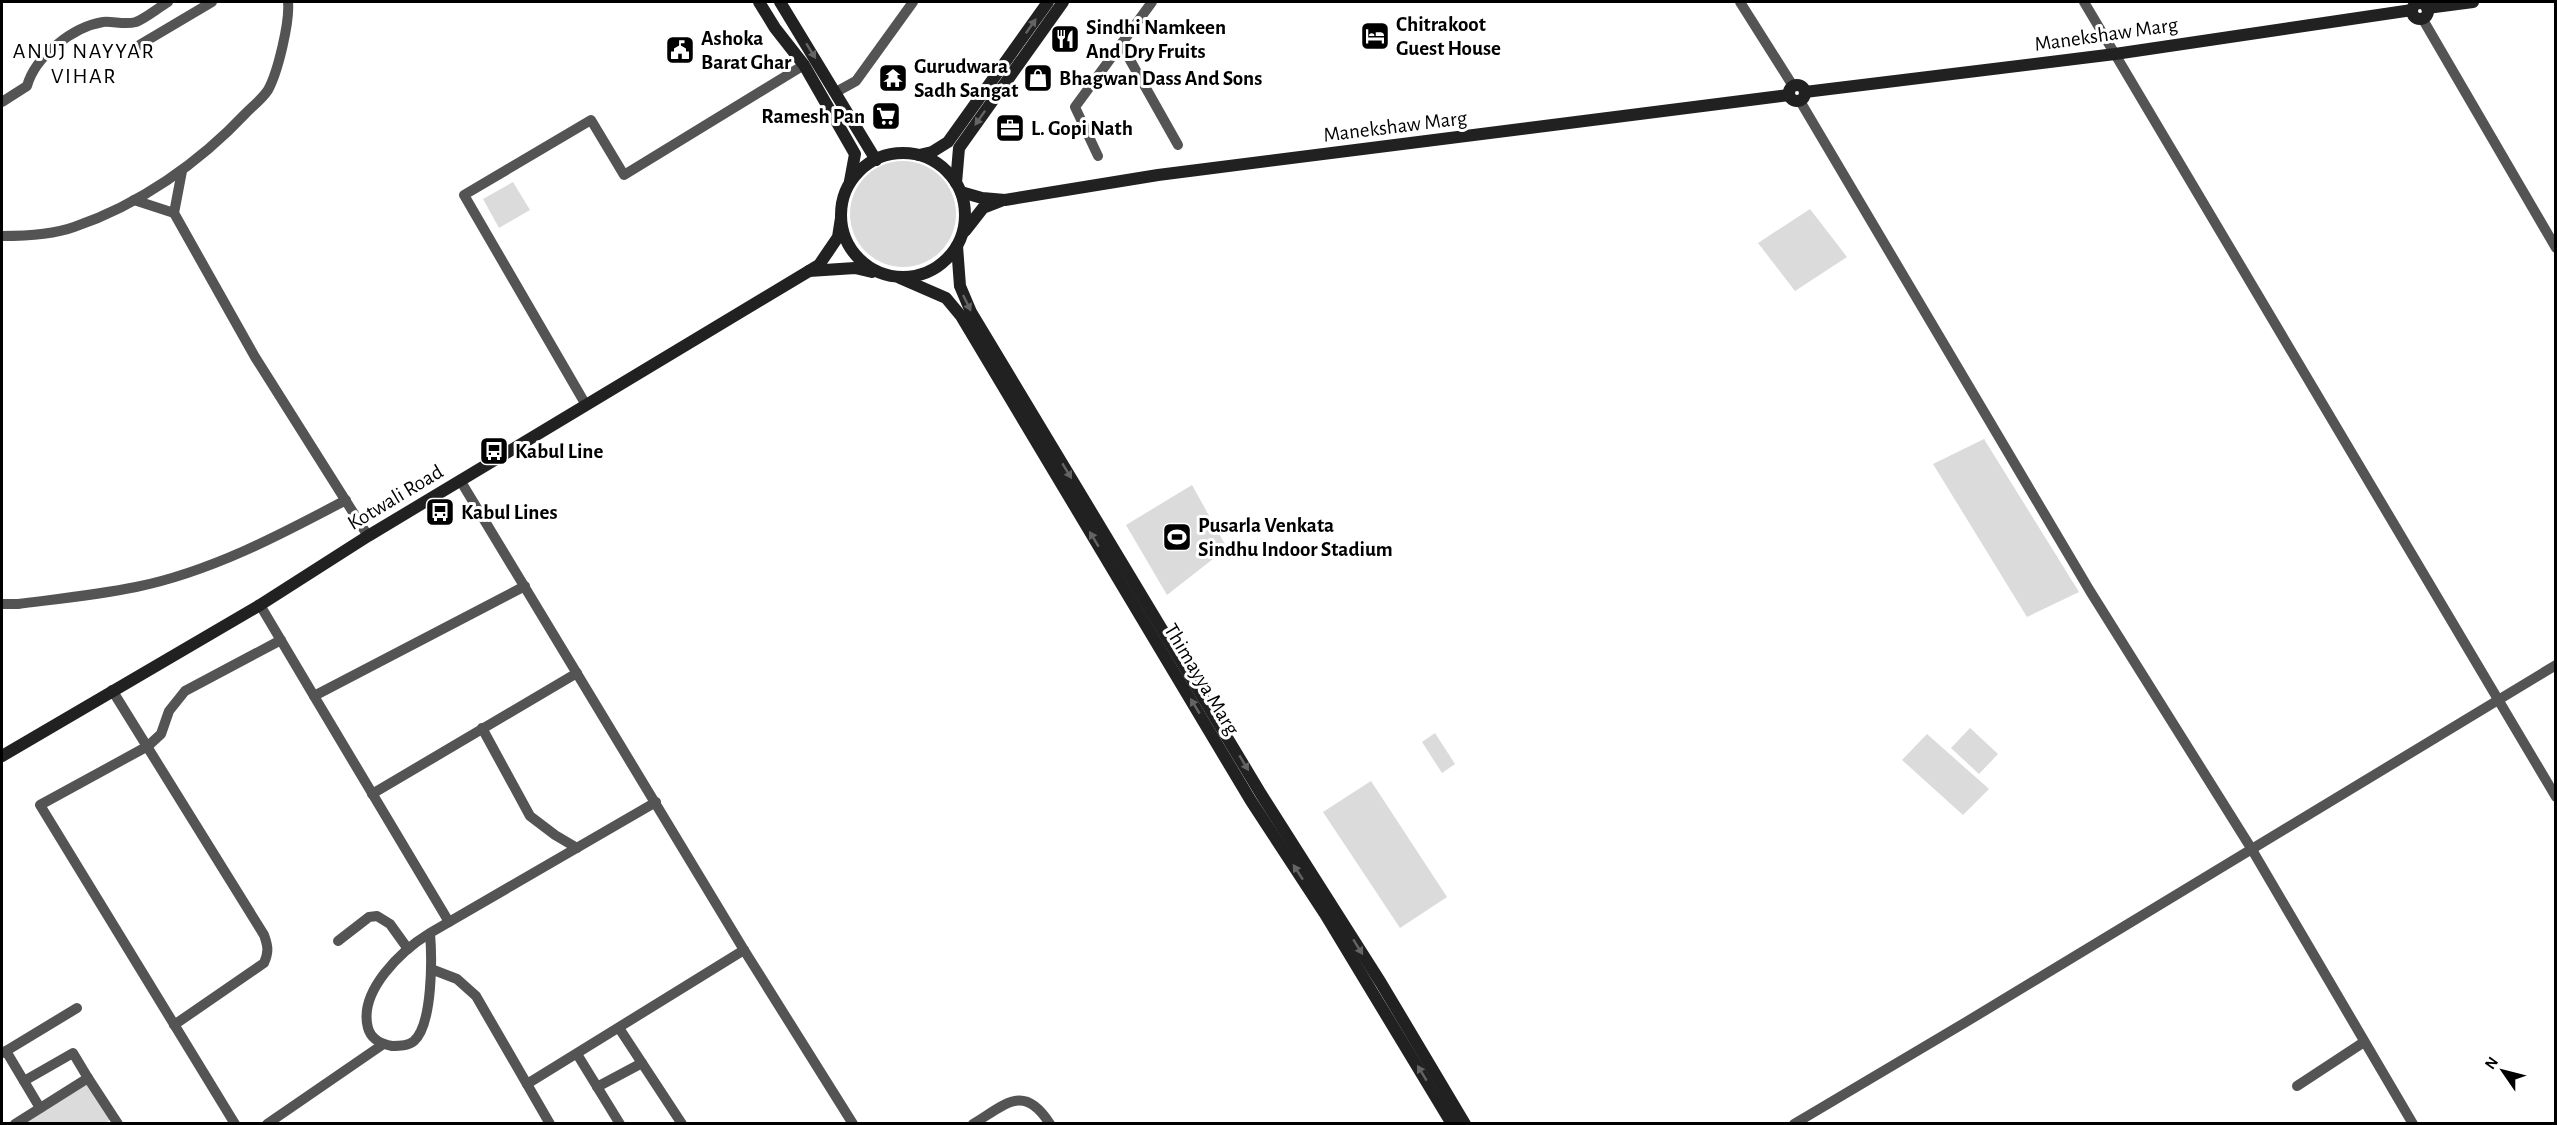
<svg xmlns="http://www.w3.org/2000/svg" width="2557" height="1125" font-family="'Alegreya Sans',sans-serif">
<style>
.green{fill:#dbdbdb}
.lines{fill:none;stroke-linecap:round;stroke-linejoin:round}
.street{stroke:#545454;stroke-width:10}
.secondary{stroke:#212121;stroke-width:12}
.oneway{fill:#646464}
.labels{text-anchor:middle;stroke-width:6;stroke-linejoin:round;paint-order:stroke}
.poi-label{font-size:21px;font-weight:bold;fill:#000;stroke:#fff;text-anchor:start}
.street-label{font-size:21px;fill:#000;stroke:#fff}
.neighbourhood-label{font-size:22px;letter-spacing:1.5px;fill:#000;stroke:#fff}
</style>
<rect width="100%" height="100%" fill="#fff"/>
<g class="green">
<circle cx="903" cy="214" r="53"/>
<polygon points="513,182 530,210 499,228 483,199"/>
<polygon points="1810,209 1847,257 1795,291 1758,243"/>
<polygon points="1984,439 2079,592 2027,617 1933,464"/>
<polygon points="1192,485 1227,548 1167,595 1126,525"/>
<polygon points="1970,728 1998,754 1979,774 1951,748"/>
<polygon points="1435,733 1455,764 1442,773 1422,742"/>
<polygon points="1927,734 1989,789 1963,815 1902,760"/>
<polygon points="1371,781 1447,897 1400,928 1323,812"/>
<polygon points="87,1082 110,1120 104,1124 27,1124 26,1121"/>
</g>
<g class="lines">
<g class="street">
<polyline points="1740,2 1793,86"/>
<polyline points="2084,2 2556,797"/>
<polyline points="2415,2 2416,4"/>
<polyline points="2422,18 2556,248"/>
<polyline points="1121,44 1178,145"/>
<polyline points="136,47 212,2"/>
<polyline points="836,92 856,81 913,2"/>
<polyline points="1800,101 2090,591 2251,848 2413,1124"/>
<path d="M2 102 27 86C35 57 72 27 103 22 113 21 125 25 136 22 146 18 158 8 168 2"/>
<polyline points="1098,156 1075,107 1152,2"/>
<polyline points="182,171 174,213 255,357 368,536"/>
<polyline points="134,200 174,213"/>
<path d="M2 236C24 236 52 235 74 227 139 205 199 163 246 113 253 106 263 98 268 90 278 72 290 21 288 2"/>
<polyline points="586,405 464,195 591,120 624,175 804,65"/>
<polyline points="460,480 744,950 853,1124"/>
<path d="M2 604H18C57 599 97 595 136 587 210 572 280 535 346 500"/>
<polyline points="260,605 314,696"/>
<path d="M112 690 264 935C268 946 269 952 264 963L174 1025"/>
<polyline points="482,728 530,816 555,835 577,848"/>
<polyline points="372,794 577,673"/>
<polyline points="449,922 314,696 525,586"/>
<path d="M430 933C432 957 433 1024 414 1041 408 1046 399 1046 392 1046 381 1044 371 1039 368 1028 358 991 402 950 430 933L656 802"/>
<polyline points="338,941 369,917 377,916 390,924 408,949"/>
<polyline points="431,969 457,979 476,996 550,1124"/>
<polyline points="619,1028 682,1124"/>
<polyline points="6,1051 77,1008"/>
<polyline points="2,1053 6,1051 40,1108"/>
<polyline points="577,1054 620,1124"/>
<polyline points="24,1081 73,1053 88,1078"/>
<polyline points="527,1084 744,950"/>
<polyline points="2297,1086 2364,1042"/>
<polyline points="597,1087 642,1063"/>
<polyline points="15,1124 88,1078 118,1124"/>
<polyline points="235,1124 40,805 148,746 161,734 169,711 185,691 281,640"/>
<polyline points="267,1124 382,1045"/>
<path d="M973 1124C1006 1104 1024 1083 1050 1124"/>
<polyline points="1794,1124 1966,1022 2556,665"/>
</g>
<g class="secondary">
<polyline points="759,2 775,28 804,65 855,154 850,181"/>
<polyline points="780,2 876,160"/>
<circle cx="2420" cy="11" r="8"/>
<polyline points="2427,8 2473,2"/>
<circle cx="1797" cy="93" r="8"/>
<polyline points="1805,92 2115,54 2412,10"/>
<circle cx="903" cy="215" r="62"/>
<polyline points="919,155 932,152 948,142 1048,2"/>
<polyline points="956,183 959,148 1063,2"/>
<polyline points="961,192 982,198 1005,200 1158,175 1789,95"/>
<polyline points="965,231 983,208 1001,201"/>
<polyline points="957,246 960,286 971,312 1261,794 1381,983 1465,1124"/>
<polyline points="809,271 855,268 872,272"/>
<polyline points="900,278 946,298 961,316 1251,801 1325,914 1452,1124"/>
<polyline points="2,756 260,605 368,536 819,265 838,237 841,218"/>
</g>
</g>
<defs><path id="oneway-solid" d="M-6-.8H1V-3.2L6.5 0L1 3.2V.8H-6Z" transform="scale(1.5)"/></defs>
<g class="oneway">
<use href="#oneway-solid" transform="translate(1031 26) rotate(-55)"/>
<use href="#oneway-solid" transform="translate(811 51) rotate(58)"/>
<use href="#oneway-solid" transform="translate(980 118) rotate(125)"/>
<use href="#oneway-solid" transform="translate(967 303) rotate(64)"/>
<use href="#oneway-solid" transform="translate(1067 471) rotate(59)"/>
<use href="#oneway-solid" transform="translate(1094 539) rotate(-121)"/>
<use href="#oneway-solid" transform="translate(1195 706) rotate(-121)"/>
<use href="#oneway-solid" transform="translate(1244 763) rotate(59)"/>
<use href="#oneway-solid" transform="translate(1298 872) rotate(-123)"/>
<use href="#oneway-solid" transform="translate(1358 947) rotate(58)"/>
<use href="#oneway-solid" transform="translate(1422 1073) rotate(-121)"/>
</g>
<defs>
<g id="hotel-square" transform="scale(1.5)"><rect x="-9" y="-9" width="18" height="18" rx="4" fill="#000" stroke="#fff"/><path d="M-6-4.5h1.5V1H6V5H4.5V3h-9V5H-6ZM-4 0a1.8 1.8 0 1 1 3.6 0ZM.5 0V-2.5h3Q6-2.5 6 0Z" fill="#fff"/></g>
<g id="restaurant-square" transform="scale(1.5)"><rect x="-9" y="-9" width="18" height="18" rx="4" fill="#000" stroke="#fff"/><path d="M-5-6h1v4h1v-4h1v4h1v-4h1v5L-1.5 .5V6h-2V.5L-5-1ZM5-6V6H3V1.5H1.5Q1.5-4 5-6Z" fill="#fff"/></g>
<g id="civic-square" transform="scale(1.5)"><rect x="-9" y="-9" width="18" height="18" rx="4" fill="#000" stroke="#fff"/><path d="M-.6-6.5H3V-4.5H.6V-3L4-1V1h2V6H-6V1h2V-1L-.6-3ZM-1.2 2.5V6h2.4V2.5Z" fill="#fff"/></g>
<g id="temple-square" transform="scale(1.5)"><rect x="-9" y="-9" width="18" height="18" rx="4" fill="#000" stroke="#fff"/><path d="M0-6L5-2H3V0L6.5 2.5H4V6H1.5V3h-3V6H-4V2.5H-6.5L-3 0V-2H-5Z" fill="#fff"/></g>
<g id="shop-square" transform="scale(1.5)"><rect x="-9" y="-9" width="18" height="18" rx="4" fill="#000" stroke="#fff"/><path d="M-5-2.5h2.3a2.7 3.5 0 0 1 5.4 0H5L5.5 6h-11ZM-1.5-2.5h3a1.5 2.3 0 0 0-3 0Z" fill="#fff"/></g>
<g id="supermarket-square" transform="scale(1.5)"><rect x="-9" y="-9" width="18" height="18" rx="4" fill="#000" stroke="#fff"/><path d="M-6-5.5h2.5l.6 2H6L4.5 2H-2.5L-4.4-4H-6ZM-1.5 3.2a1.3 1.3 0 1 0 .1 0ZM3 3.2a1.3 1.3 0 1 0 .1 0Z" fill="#fff"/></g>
<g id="office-square" transform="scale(1.5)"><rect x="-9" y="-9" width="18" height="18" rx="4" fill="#000" stroke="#fff"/><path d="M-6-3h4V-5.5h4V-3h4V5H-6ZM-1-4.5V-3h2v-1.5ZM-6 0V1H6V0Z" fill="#fff"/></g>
<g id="bus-square" transform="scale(1.5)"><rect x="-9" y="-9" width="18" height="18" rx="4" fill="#000" stroke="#fff"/><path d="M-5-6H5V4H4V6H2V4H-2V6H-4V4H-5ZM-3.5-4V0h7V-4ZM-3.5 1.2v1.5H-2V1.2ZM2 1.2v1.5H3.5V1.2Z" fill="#fff"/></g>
<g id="stadium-square" transform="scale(1.5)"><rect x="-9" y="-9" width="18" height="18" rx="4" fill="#000" stroke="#fff"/><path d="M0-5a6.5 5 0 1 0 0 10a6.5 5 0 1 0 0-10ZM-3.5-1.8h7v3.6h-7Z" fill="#fff"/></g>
</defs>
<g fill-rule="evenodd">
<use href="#hotel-square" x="1375" y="36"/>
<use href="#restaurant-square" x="1065" y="39"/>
<use href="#civic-square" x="680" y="50"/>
<use href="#temple-square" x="893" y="78"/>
<use href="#shop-square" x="1038" y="78"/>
<use href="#supermarket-square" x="886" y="116"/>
<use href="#office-square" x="1010" y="128"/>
<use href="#bus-square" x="494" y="451"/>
<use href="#bus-square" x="440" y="512"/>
<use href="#stadium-square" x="1177" y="537"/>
</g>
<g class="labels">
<g class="poi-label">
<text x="1396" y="31">Chitrakoot<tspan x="1396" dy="24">Guest House</tspan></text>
<text x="1086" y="34">Sindhi Namkeen<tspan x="1086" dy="24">And Dry Fruits</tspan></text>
<text x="701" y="45">Ashoka<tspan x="701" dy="24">Barat Ghar</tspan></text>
<text x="914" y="73">Gurudwara<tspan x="914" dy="24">Sadh Sangat</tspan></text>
<text x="1059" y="85">Bhagwan Dass And Sons</text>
<text x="865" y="123" text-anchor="end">Ramesh Pan</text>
<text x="1031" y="135">L. Gopi Nath</text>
<text x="515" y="458">Kabul Line</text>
<text x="461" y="519">Kabul Lines</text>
<text x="1198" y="532">Pusarla Venkata<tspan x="1198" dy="24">Sindhu Indoor Stadium</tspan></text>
</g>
<g class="street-label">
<text transform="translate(2106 34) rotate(-8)" y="7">Manekshaw Marg</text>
<text transform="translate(1395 126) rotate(-7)" y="7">Manekshaw Marg</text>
<text transform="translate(395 497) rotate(-31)" y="7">Kotwali Road</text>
<text transform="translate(1202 679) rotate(59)" y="7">Thimayya Marg</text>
</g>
<g class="neighbourhood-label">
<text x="84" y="58">ANUJ NAYYAR<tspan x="84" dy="25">VIHAR</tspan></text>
</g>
</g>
<rect width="2557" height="1125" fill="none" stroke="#000000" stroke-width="6"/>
<g transform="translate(2503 1071) rotate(305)" stroke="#ffffff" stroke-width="4.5" paint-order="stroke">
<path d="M0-4.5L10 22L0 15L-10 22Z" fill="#000000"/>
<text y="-9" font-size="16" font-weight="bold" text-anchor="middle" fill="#000000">N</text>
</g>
</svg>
